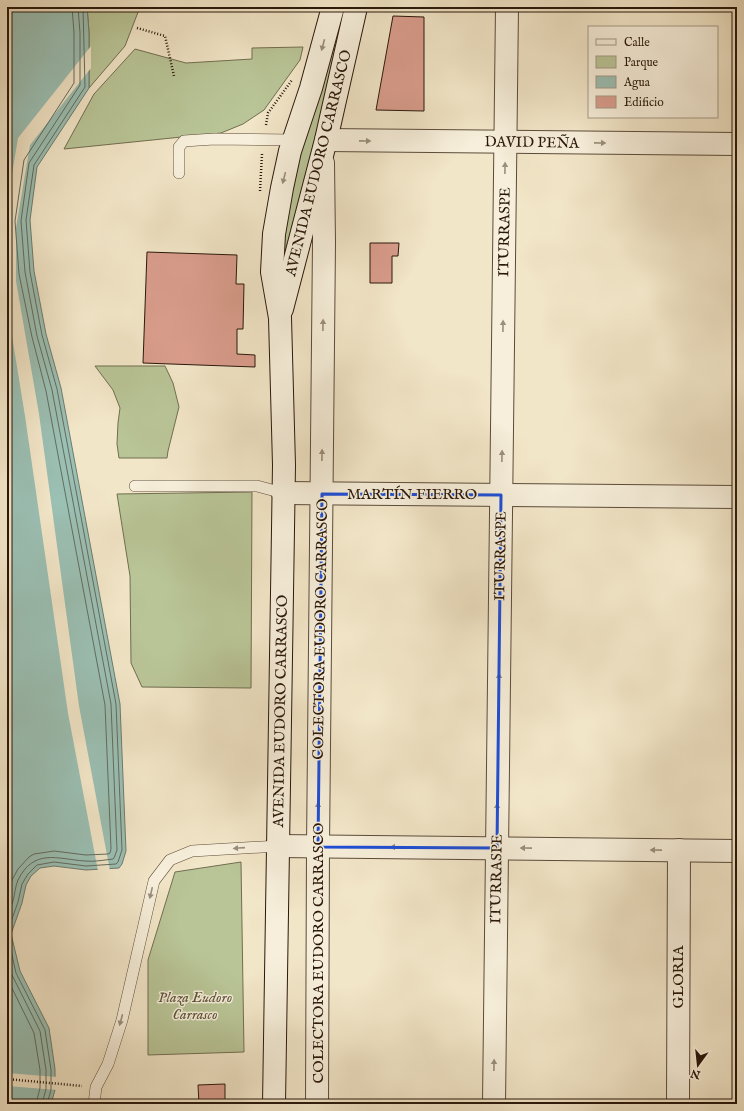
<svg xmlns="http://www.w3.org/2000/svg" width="744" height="1111" font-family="'IM FELL English',serif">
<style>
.green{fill:#b9c597;stroke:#716e51}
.water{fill:#9bc0b4;stroke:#6d7c70}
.pier{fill:#f2e6c8}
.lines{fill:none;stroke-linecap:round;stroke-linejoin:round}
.shore{stroke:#626c60;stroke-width:1}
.building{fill:#da9d8d;stroke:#29170b}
.service-casing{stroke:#5b4b3a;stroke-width:12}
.minor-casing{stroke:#5b4b3a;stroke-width:24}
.secondary-casing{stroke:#29170b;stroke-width:24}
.path{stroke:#29170b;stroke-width:2.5;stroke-dasharray:1 2;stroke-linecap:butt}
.service{stroke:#f7efdb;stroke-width:11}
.minor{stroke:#f7efdb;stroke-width:22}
.secondary{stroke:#f7efdb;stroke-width:22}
.oneway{fill:#9a8e7d}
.marked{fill:none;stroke:#1d4ed8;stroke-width:3;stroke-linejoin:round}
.labels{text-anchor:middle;stroke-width:3;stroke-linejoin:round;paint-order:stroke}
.street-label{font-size:15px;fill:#29170b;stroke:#f7efdb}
.park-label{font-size:15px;font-style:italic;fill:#5b543c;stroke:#f7efdb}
</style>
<rect width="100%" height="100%" fill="#f2e6c8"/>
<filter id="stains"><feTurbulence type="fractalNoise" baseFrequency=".005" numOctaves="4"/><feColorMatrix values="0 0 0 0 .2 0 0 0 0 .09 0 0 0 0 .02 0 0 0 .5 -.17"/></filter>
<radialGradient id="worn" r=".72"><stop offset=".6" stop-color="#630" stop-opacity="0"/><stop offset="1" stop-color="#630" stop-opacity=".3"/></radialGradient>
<g class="green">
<polygon points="87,7 140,7 125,46 89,88 89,32"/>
<polygon points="342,7 347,7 332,84 283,263 286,197"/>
<polygon points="303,47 300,60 264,110 243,124 221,133 64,149 94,94 135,49 186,63 252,59 252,48"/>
<polygon points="95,366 165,366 173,383 179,407 168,451 167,458 119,458 117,444 118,423 120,408 113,390"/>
<polygon points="252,492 251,688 142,687 131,663 130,576 117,494"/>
<polygon points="241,862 244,1052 148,1055 148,960 175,872"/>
</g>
<polygon class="water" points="7,7 87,7 89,32 89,88 37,167 30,220 34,271 46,334 61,388 120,704 126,851 122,864 119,868 86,870 54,866 40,868 31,876 26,885 22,903 11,934 20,971 49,1028 55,1069 55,1090 51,1104 7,1104"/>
<g class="pier">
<polygon points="91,46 91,68 30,145 16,228 16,281 39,414 79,706 110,871 98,871 68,713 25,416 7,305 7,204 18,138"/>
<polygon points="7,1073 57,1077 57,1090 7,1086"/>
</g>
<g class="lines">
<g class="shore">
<polyline points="7,900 12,880 18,869 29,857 34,854 54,851 86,855 108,854 110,853 111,849 105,705 46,391 32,337 19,274 15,221 24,160 74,83 74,33 72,7"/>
<path d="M7 919C9 913 11 907 13 901 15 894 15 887 18 880 34 848 57 859 85 861 94 862 104 860 113 859L114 858 117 850 111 704 52 390 37 336 25 272 21 221 29 163 80 85V33L78 7"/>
<polyline points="7,955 12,975 40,1031 46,1070 46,1089 42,1104"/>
<polyline points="7,978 34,1033 40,1070 40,1088 36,1104"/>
<polyline points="47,1104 51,1090 51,1070 45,1030 16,973 7,933 18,902 22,884 28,874 37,865 54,862 86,866 116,864 118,862 122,850 116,704 57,389 42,335 30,272 26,220 34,165 85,87 83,7"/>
</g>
</g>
<g class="building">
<polygon points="393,16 424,17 424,111 376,110"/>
<polygon points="370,243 399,243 398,256 392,256 392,283 370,283"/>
<polygon points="147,252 237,255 236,284 244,284 243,329 237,329 237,354 255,355 255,367 143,363"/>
<polygon points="225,1084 225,1104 199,1104 198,1085"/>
</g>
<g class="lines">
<g class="service-casing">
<g id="service">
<polyline points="179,173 179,147 184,141 214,139 293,140"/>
<polyline points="135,486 257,486 283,493"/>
<polyline points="94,1104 96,1087 108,1064 122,1020 154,881 170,860 192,851 278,846"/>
</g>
</g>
<g class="minor-casing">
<g id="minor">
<polyline points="326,140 737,144"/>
<polyline points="283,493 737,497"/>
<polyline points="278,846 737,851"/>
<polyline points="317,1104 318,847 324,242 323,163"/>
<polyline points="494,1104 507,7"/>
<polyline points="678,1104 679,850"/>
</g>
</g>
<g class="secondary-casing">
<g id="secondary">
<polyline points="282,309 326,140 356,7"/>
<polyline points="274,1104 284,465 280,318 272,272 274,234 282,188 290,151 311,88 333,7"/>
</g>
</g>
<g class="path">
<polyline points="137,28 165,36 174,76"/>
<polyline points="266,125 268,113 292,80"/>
<polyline points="260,191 262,154"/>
<polyline points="7,1079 82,1086"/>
</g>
<use href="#service" class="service"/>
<use href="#minor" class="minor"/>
<use href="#secondary" class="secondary"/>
</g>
<defs><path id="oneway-solid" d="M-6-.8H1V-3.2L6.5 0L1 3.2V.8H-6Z"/></defs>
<g class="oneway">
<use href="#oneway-solid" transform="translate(323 45) rotate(105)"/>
<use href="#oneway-solid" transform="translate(365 141) rotate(1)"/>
<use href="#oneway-solid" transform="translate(600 143) rotate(1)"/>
<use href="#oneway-solid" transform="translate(505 168) rotate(-89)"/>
<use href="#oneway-solid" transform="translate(284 178) rotate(104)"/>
<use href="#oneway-solid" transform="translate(323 325) rotate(-89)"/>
<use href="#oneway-solid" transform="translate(503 326) rotate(-89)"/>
<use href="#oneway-solid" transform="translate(322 455) rotate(-89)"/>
<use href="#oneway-solid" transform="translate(502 456) rotate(-89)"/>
<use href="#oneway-solid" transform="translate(499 679) rotate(-89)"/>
<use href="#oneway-solid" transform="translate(318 808) rotate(-89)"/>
<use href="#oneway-solid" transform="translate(497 809) rotate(-89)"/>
<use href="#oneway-solid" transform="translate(396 847) rotate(-180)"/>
<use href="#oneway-solid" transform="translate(239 848) rotate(176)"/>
<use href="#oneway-solid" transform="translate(526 848) rotate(-179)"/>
<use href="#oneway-solid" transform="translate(656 850) rotate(-179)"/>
<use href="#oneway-solid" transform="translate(151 893) rotate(103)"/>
<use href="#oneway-solid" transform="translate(121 1020) rotate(105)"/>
<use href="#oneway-solid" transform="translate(494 1065) rotate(-89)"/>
</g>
<path class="marked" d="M322 494 501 495 497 848 318 847Z"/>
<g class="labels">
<g class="street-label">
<text transform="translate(532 142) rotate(1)" y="5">DAVID PEÑA</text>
<text transform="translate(318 163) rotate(-76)" y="5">AVENIDA EUDORO CARRASCO</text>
<text transform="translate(504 232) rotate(-89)" y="5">ITURRASPE</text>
<text x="412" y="499">MARTÍN FIERRO</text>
<text transform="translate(500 556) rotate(-89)" y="5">ITURRASPE</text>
<text transform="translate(320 629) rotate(-89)" y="5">COLECTORA EUDORO CARRASCO</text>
<text transform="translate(280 711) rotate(-89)" y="5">AVENIDA EUDORO CARRASCO</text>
<text transform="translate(496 879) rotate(-89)" y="5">ITURRASPE</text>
<text transform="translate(318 953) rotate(-90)" y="5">COLECTORA EUDORO CARRASCO</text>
<text transform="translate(678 977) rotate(-90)" y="5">GLORIA</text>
</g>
<g class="park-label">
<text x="195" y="1002">Plaza Eudoro<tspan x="195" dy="17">Carrasco</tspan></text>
</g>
</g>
<rect width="744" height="1111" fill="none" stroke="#f2e6c8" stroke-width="24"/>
<rect x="8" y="8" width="728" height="1095" fill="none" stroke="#29170b" stroke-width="2"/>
<rect x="12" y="12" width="720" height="1087" fill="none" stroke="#29170b"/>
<rect x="588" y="26" width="130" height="92" fill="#f7efdb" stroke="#a59988"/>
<rect x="596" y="39" width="20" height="6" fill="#f7efdb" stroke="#a59988"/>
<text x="624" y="46" font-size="12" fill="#29170b">Calle</text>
<rect x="596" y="56" width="20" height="12" fill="#b9c597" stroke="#a59988"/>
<text x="624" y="66" font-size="12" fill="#29170b">Parque</text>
<rect x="596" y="76" width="20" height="12" fill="#9bc0b4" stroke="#a59988"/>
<text x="624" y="86" font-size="12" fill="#29170b">Agua</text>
<rect x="596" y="96" width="20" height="12" fill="#da9d8d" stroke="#a59988"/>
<text x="624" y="106" font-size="12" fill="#29170b">Edificio</text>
<g transform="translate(698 1065) rotate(195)" stroke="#f7efdb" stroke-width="3" paint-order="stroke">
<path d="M0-3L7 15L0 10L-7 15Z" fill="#29170b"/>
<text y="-6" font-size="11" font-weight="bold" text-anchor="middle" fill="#29170b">N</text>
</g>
<rect width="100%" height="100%" filter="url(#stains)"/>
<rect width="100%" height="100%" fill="url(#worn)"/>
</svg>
